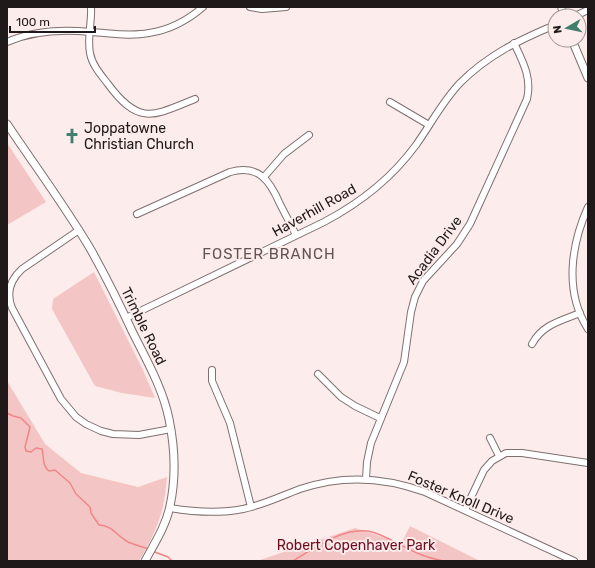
<svg xmlns="http://www.w3.org/2000/svg" width="595" height="568" font-family="Rubik,sans-serif">
<style>
.green{fill:#f3c5c4}
.lines{fill:none;stroke-linecap:round;stroke-linejoin:round}
.stream{stroke:#f08687;stroke-width:1.5}
.minor-casing{stroke:#7e706f;stroke-width:8}
.tertiary-casing{stroke:#7e706f;stroke-width:9}
.minor{stroke:#fff;stroke-width:6}
.tertiary{stroke:#fff;stroke-width:7}
.labels{text-anchor:middle;stroke-width:4;stroke-linejoin:round;paint-order:stroke}
.poi-label{font-size:14px;fill:#1f1919;stroke:#fceceb;text-anchor:start}
.street-label{font-size:14px;fill:#1f1919;stroke:#fceceb}
.park-label{font-size:14px;fill:#6d0c1c;stroke:#fceceb}
.neighbourhood-label{font-size:15px;letter-spacing:1px;fill:#615454;stroke:#fceceb}
</style>
<rect width="100%" height="100%" fill="#fceceb"/>
<g class="green">
<polygon points="7,143 46,202 7,225"/>
<polygon points="94,272 143,370 155,398 122,393 95,386 52,309 53,299"/>
<path d="M7 381 45 444 81 473 138 487 167 477C166 487 165 497 163 506 159 525 149 544 139 561H7Z"/>
<polygon points="410,526 480,561 257,561 355,528 395,541 402,542"/>
</g>
<g class="lines">
<g class="stream">
<path d="M7 413 13 416 21 418 30 427 25 447 26 451 31 452 36 448 42 449C44 457 42 466 49 471L55 470 70 483 76 494 90 507 91 513 99 525C112 525 117 536 128 542 135 545 142 547 149 549"/>
<polyline points="152,551 168,557 172,561"/>
<path d="M293 561C314 548 346 525 372 532 390 537 405 549 422 555 429 558 436 559 443 561"/>
</g>
<g class="minor-casing">
<g id="minor">
<path d="M91 7C92 22 87 38 90 53 92 65 101 75 108 84 139 126 153 116 195 99"/>
<polyline points="250,7 262,9 286,7"/>
<polyline points="561,7 564,16"/>
<polyline points="575,16 588,10"/>
<path d="M7 42C34 30 62 29 91 32 110 33 129 37 149 33 169 30 188 20 203 7"/>
<polyline points="390,102 429,125"/>
<polyline points="264,177 284,154 309,135"/>
<path d="M588 207C571 245 564 292 588 329"/>
<path d="M137 214 230 172C259 164 270 181 280 204 285 214 291 225 296 235"/>
<path d="M79 230 22 269C10 280 6 293 12 308L61 399 76 417 86 424 101 431 113 434 139 435 171 429"/>
<path d="M126 318 324 222C360 203 392 178 416 145 431 124 442 102 460 83 488 55 519 40 555 25"/>
<path d="M532 344C542 325 560 321 580 313"/>
<polyline points="212,370 212,381 230,423 251,507"/>
<polyline points="318,374 341,397 355,406 380,418"/>
<polyline points="490,438 499,456"/>
<path d="M366 479 367 462 371 443 404 362 411 312 415 297 423 281 457 244 470 224 527 99C532 78 523 62 514 43"/>
<path d="M170 508C194 512 218 514 243 509 263 505 281 496 300 489 341 475 384 477 425 492L574 561"/>
<polyline points="465,510 484,470 492,461 506,453 522,453 588,463"/>
</g>
</g>
<g class="tertiary-casing">
<g id="tertiary">
<polyline points="572,40 588,78"/>
<path d="M7 124C35 166 65 206 91 250 106 277 120 305 133 333 147 361 163 389 169 419 175 448 176 478 170 506 166 526 154 544 145 561"/>
</g>
</g>
<use href="#minor" class="minor"/>
<use href="#tertiary" class="tertiary"/>
</g>
<defs>
<g id="church-bare" transform="scale(1.2)"><path d="M-1.2-6h2.4v3.5h3.3v2.4h-3.3V6h-2.4V-.1h-3.3v-2.4h3.3Z" fill="#407f6c" stroke="#fceceb" stroke-width="2.5" paint-order="stroke"/></g>
</defs>
<g fill-rule="evenodd">
<use href="#church-bare" x="72" y="136"/>
</g>
<g class="labels">
<g class="poi-label">
<text x="84" y="133">Joppatowne<tspan x="84" dy="16">Christian Church</tspan></text>
</g>
<g class="street-label">
<text transform="translate(314 210) rotate(-29)" y="5">Haverhill Road</text>
<text transform="translate(434 250) rotate(-53)" y="5">Acadia Drive</text>
<text transform="translate(144 326) rotate(64)" y="5">Trimble Road</text>
<text transform="translate(461 497) rotate(23)" y="5">Foster Knoll Drive</text>
</g>
<g class="park-label">
<text x="356" y="550">Robert Copenhaver Park</text>
</g>
<g class="neighbourhood-label">
<text x="269" y="259">FOSTER BRANCH</text>
</g>
</g>
<rect width="595" height="568" fill="none" stroke="#1f1919" stroke-width="16"/>
<g transform="translate(567 28) rotate(261)"><circle r="19" fill="#fceceb" stroke="#a49897"/>
<path d="M0-3L7 15L0 10L-7 15Z" fill="#407f6c"/>
<text y="-6" font-size="11" font-weight="bold" text-anchor="middle" fill="#1f1919">N</text>
</g>
<path d="M10 26v6h85v-6" fill="none" stroke="#1f1919" stroke-width="2"/>
<text x="16" y="26" font-size="12" fill="#1f1919" stroke="#fceceb" stroke-width="3" paint-order="stroke">100 m</text>
</svg>
